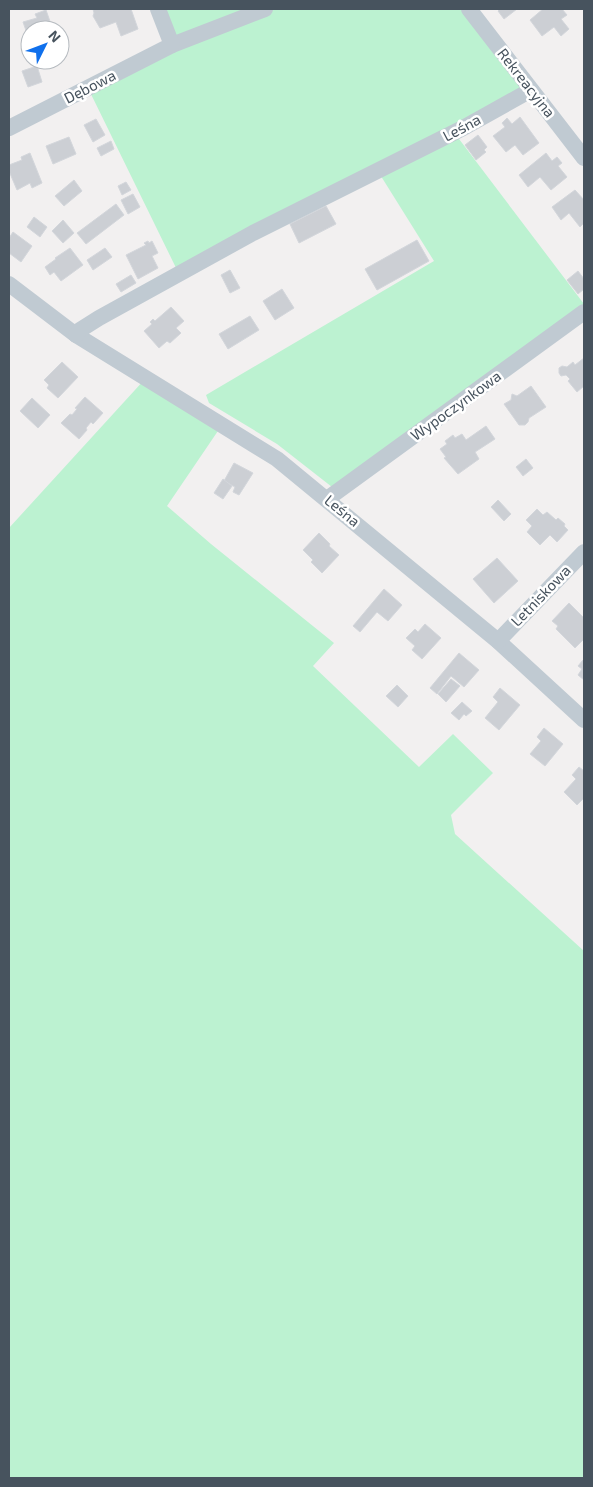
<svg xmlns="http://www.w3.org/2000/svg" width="593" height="1487" font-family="'Exo 2',sans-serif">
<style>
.green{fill:#bcf2d1}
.building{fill:#cccfd4;stroke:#d3d6db}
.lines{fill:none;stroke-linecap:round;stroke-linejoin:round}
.minor{stroke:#c0cad2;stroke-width:16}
.labels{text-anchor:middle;stroke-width:5;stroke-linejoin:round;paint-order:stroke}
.street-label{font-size:15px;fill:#47535e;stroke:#fff}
</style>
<rect width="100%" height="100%" fill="#f2f0f0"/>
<g class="green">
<polygon points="158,9 469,9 531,90 179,274 88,88 172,45"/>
<polygon points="456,135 584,304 332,487 277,444 209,403 206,395 434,261 379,173"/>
<polygon points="145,379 222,425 167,506 211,544 334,643 313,666 419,767 453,734 493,773 451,815 455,834 584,951 584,1478 9,1478 9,528"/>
</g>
<g class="building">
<polygon points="93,9 131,9 138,29 121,36 116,22 100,28 93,16 94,13"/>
<polygon points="500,9 517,9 504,19 498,11"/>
<polygon points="543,9 562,9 567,15 561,19 569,29 561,36 554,27 542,36 530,20"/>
<polygon points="46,10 53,30 30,30 30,42 23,22 37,18 35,14"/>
<polygon points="37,66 42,82 28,87 22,71"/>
<polygon points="520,117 539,143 523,155 515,145 506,152 493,136 505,127 502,123 507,118 512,124"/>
<polygon points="96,119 105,135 93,142 84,125"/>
<polygon points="478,135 487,147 484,150 486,152 476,160 465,145"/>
<polygon points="69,137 76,154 53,164 46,146"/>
<polygon points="111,141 114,149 101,156 97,148"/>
<polygon points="30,153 42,183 32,188 30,183 17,190 9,171 9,165 22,160 21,157"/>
<polygon points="546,153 552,161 557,157 562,163 558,166 567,177 551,190 540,177 528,187 519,175"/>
<polygon points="74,180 82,191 64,206 55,196"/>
<polygon points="126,182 131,190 122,195 118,186"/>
<polygon points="575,190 584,200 584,223 580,227 569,213 561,220 552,207"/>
<polygon points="133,194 140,207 128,214 121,200"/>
<polygon points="116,204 124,215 86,244 77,233"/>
<polygon points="326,206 336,224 299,243 290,224"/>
<polygon points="34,217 47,227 40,237 27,227"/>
<polygon points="63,220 74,233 63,243 52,231"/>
<polygon points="13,232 32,246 21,262 9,253 9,238"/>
<polygon points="417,240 429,261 377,290 365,269"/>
<polygon points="148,241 149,243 152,241 158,253 152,256 158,268 138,279 126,255 146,245 144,243"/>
<polygon points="70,248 83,265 61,281 54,272 50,275 45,267 56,259 55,258"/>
<polygon points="105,248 112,257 93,270 87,260"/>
<polygon points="230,270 240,288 230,293 221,275"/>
<polygon points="578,271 584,279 584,289 578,294 567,280"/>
<polygon points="131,275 136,283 121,292 116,284"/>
<polygon points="282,289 294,308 275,320 263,301"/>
<polygon points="171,307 184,321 176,328 181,333 170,343 167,341 159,348 144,331 152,324 150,322 153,319 155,321"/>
<polygon points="250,316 259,330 228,349 219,334"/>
<polygon points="584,358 584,386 577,392 568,381 570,379 566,375 561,376 559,373 559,368 562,366 567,367 573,362 575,365"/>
<polygon points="62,362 78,377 58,398 47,388 49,385 44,380"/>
<polygon points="531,386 546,407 529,418 528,422 525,425 519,425 504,404 511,400 512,394 517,396"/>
<polygon points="85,397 103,413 93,424 91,422 86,428 87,430 79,439 61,423 70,414 72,415 77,409 75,408"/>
<polygon points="32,398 50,415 38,428 20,411"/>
<polygon points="486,426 495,439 475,452 479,459 458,474 444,458 446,457 440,449 447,444 445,441 453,435 455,438 462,434 466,440"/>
<polygon points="526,459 533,468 523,476 516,467"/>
<polygon points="234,463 253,473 239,495 233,492 235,487 224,481"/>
<polygon points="223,479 232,486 223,499 214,493"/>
<polygon points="498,500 511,514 504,521 491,507"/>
<polygon points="537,509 543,515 547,512 556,520 558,518 565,524 564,526 568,530 557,542 550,535 540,545 527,532 532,526 526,520"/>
<polygon points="319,533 330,544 329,546 339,555 322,573 311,562 313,560 303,550"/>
<polygon points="497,558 518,581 494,603 473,579"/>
<polygon points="384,589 402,605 388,621 377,612 360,632 353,626"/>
<polygon points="569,603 584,618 584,639 575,648 556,629 558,626 552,621"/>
<polygon points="425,624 441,638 422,659 412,650 415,646 406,638 415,629 418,632"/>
<polygon points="459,653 479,670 464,687 451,676 437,694 430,688"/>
<polygon points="583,660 584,661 584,680 578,675 582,669 578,666"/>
<polygon points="451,679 460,686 446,702 438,694"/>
<polygon points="397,685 408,696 398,707 386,696"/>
<polygon points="500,688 520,705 499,730 485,718 498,702 493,697"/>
<polygon points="462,702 472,711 466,716 464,714 459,720 451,713"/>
<polygon points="544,728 563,744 545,766 530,754 541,741 537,737"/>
<polygon points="579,767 584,771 584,798 577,805 564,792 576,779 572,775"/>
</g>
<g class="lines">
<g class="minor">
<polyline points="469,9 584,158"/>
<polyline points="172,45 265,9"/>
<polyline points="9,128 172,45 158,9"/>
<polyline points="9,284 76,335 277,459 498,641 584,720"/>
<polyline points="76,335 80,330 99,318 253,233 463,128 531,90"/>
<polyline points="327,499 584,312"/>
<polyline points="498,641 584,552"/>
</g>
</g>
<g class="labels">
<g class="street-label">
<text transform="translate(526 83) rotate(52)" y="5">Rekreacyjna</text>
<text transform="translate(90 87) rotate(-27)" y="5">Dębowa</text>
<text transform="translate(462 128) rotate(-28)" y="5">Leśna</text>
<text transform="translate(456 406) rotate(-36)" y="5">Wypoczynkowa</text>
<text transform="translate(342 511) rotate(39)" y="5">Leśna</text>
<text transform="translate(541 596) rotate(-46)" y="5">Letniskowa</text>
</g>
</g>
<rect width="593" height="1487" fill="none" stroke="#47535e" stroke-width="20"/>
<g transform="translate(45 45) rotate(48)"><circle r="24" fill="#ffffff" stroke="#b5babf"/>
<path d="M0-4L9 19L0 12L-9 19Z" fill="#1070ec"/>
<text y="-8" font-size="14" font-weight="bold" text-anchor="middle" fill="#47535e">N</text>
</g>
</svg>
